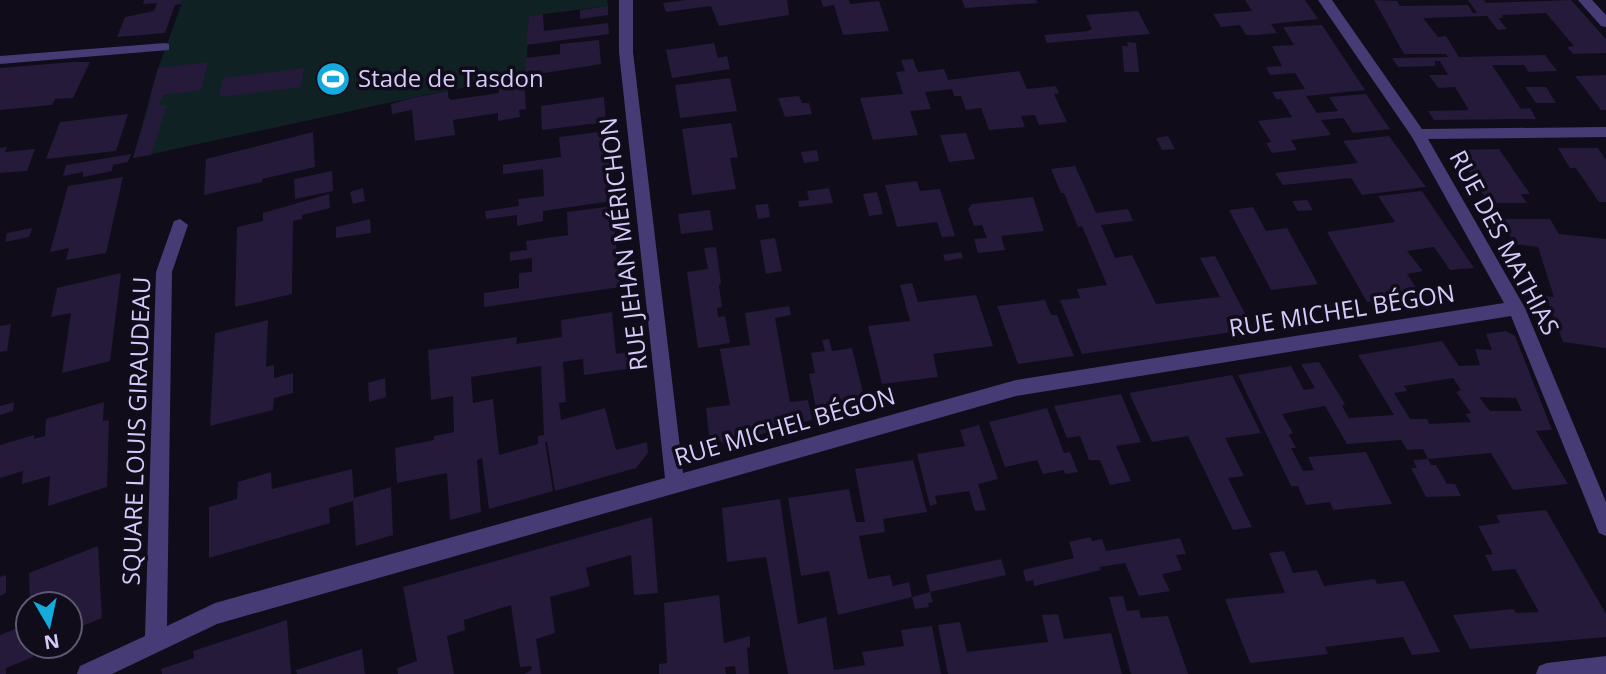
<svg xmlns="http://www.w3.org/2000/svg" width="1606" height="674" font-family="'Open Sans',sans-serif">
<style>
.green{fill:#102123}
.building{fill:#251a39;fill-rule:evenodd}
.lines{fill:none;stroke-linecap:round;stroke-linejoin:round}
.service{fill:#463b75;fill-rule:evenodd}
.minor{fill:#463b75;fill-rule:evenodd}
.labels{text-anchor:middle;stroke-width:7;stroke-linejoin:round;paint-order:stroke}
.poi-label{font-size:24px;fill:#d6cafa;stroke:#100c1a;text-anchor:start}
.street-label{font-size:24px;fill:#d6cafa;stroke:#100c1a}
</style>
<rect width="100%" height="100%" fill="#100c1a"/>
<polygon class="green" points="183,0 607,0 608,6 529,16 526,76 425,95 133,158 158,68"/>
<g class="building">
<polygon points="144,0 183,0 181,4 175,5 165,33 117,37 125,17 154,11 157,3 143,4"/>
<polygon points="686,0 787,0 789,15 719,26 711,6 666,12 663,3"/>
<polygon points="821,0 849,0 850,4 879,1 889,31 843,35 834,5 823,7"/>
<polygon points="962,0 1036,0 1038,3 965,8"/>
<polygon points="1245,0 1305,0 1318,19 1271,24 1277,33 1256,35 1246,35 1240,25 1221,27 1213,14 1252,11"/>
<polygon points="1374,0 1397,1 1400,6 1468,5 1473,13 1477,13 1468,0 1484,0 1486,3 1571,0 1606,39 1606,53 1573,54 1567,47 1574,46 1546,13 1502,15 1503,18 1498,18 1507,29 1498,30 1487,16 1423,18 1438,37 1446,36 1459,57 1545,55 1557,71 1529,72 1524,65 1492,65 1521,109 1530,108 1536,119 1434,120 1428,111 1469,110 1455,87 1438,88 1429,75 1448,75 1440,61 1435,61 1435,66 1398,67 1392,58 1448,57 1446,54 1404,54"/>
<polygon points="608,6 608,15 580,19 580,10"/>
<polygon points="1138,11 1150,34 1047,43 1044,35 1088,31 1092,29 1086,15"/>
<polygon points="543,14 544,31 608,23 609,34 526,45 529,16"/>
<polygon points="1322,25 1365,90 1306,96 1317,113 1338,111 1329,97 1366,94 1390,129 1353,133 1343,118 1321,120 1331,135 1291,140 1297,150 1272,153 1266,143 1271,142 1258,121 1292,117 1281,99 1276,99 1272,92 1305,89 1295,73 1270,75 1266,67 1282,66 1272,46 1294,45 1283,27"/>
<polygon points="599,40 601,64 526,76 525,58 560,54 560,44"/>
<polygon points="1127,42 1136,43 1139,72 1124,72 1122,46 1128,46"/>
<polygon points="714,43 718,58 727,56 730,69 672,78 666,50"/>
<polygon points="913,59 918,72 944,69 948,80 1019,71 1027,89 1056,86 1059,93 1054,94 1067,122 1039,125 1035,115 1021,116 1025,127 989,130 981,108 966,110 961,96 954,96 952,89 925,92 931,109 910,111 918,135 873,140 860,98 903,94 896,72 905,71 901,60"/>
<polygon points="73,62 90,62 73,98 55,99 52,105 0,110 0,68"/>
<polygon points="208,62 201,90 163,95 159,105 167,105 151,155 133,158 152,96 150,97 158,68"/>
<polygon points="304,68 301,87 219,97 223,78"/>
<polygon points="1606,75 1606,110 1601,110 1575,76"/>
<polygon points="524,77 526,109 519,110 520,117 498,121 498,113 453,120 455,135 415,141 412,110 392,114 391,104 412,98 448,91 448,97 451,100 499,93 498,81"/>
<polygon points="730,78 737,111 680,118 675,85"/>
<polygon points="1525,87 1546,87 1556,103 1536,103"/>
<polygon points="799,96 802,103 809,103 812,114 785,117 778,98"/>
<polygon points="604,97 606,122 542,130 541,106"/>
<polygon points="128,114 116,151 46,159 60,122"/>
<polygon points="731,123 738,157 730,158 736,189 692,195 682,129"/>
<polygon points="606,131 612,201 543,211 543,221 517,226 517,215 486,219 485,211 519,206 518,199 544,196 543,169 503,174 503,165 561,157 559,137"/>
<polygon points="313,132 315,167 262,179 262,182 204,195 206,159"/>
<polygon points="966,133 975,159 949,162 940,135"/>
<polygon points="1168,136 1175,149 1162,150 1156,138"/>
<polygon points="1389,136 1426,187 1362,195 1351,178 1283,185 1275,173 1358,163 1343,141"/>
<polygon points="7,147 5,152 35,149 27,171 0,173 0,148"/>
<polygon points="1558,148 1598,148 1606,160 1606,202 1599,202 1576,168 1570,168"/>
<polygon points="1499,149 1530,194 1521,194 1527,203 1489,203 1455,150"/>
<polygon points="817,150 819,161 804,163 801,152"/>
<polygon points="131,154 128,162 113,165 112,171 83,177 83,172 63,176 66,165"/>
<polygon points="1075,166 1096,213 1128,209 1133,221 1101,225 1115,258 1132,255 1156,304 1220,297 1200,258 1215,256 1253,329 1082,354 1060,300 1080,298 1077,289 1107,285 1082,226 1078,227 1064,193 1061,193 1051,169"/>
<polygon points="332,171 333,191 295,199 294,179"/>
<polygon points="123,177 106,253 66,260 69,248 50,252 68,186"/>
<polygon points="917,181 920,191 940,189 955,236 942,237 937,222 897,227 885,185"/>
<polygon points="363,188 365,201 353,204 350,192"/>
<polygon points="829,188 833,203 799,207 798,201 809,200 807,191"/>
<polygon points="1422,191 1474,268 1450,270 1434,247 1407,251 1423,271 1407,274 1424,300 1392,306 1388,300 1367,302 1327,232 1395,222 1378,196"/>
<polygon points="877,192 883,214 869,216 863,194"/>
<polygon points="329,194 330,208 302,215 302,219 293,221 292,294 235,307 237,227 263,221 263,213"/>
<polygon points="1033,197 1044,231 1001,236 1005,250 978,253 974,239 987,238 982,225 974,226 968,209 972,204"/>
<polygon points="1307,200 1313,210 1298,211 1292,201"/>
<polygon points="768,204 770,217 758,219 755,205"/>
<polygon points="613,206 615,237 612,238 613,245 616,244 620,287 484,307 484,293 519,288 519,273 532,272 532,258 510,261 510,252 527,250 526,241 568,235 567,212"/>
<polygon points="1253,207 1266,231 1287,228 1318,284 1271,290 1229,210"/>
<polygon points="710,210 713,230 681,234 678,214"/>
<polygon points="370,219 371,233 336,238 336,227"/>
<polygon points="1500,219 1550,219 1559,234 1606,239 1606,348 1563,342 1546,296 1554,297 1538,247 1515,244"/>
<polygon points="32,228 29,237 5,242 7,233"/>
<polygon points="775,238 782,271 766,274 760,240"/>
<polygon points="716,247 721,283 719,286 722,307 717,308 718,317 725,316 730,343 698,348 687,272 708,269 704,248"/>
<polygon points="961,252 963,258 945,261 943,255"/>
<polygon points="121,273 110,361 62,373 71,313 51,317 57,288"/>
<polygon points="912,283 918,302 976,295 993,346 933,354 938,377 882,384 868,326 910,321 900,285"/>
<polygon points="1045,300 1051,315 1057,315 1074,356 1018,364 997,306"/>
<polygon points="789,306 791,315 775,318 790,402 808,400 812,420 725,444 709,435 706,408 730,405 720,349 750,345 745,313"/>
<path d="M612 312 616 354 638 350 640 367 584 375 583 359 563 362 566 402 559 403 561 420 605 408 616 450 647 442 648 453 636 468 555 491 547 442H545L553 491 489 509 482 458 477 460 481 512 450 520 447 473 397 483 395 448 434 440V436L454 432 453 396 431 400 428 350 517 337 516 344 562 337 561 320ZM541 366 544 435 538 436V444L499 455 493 399 473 403 471 377Z"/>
<polygon points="268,320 266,367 274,365 274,378 293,373 293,393 274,398 273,410 210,426 215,333"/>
<polygon points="11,324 7,351 0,352 0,326"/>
<path d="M1505 331 1515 336 1552 430 1536 431 1568 484 1513 490 1491 453 1428 459 1431 465H1436L1447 484H1455L1461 496 1426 497 1411 468H1417L1413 460 1428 459 1423 449 1407 450 1401 440 1347 444 1325 406 1282 414 1293 433 1289 435 1296 448H1291L1303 471 1314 470 1308 457 1366 452 1392 504 1333 510 1330 502 1306 505 1298 486H1291L1238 375 1291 366 1304 390 1315 388 1301 364 1319 362 1345 404 1342 406 1349 418 1394 415 1358 355 1442 341 1459 366 1480 365 1475 349 1492 350 1486 334ZM1453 378 1461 390 1456 392 1471 413 1465 414 1471 422 1429 424 1427 419H1410L1394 393 1407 391 1404 386ZM1479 397 1516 398 1522 411H1490Z"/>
<polygon points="829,339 832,351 852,348 866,405 818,418 809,374 815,373 811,353 825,351 822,340"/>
<polygon points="1232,375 1261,433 1225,438 1244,476 1228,478 1252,527 1233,530 1188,436 1152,442 1129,393"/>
<polygon points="385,378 386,397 369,402 368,383"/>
<polygon points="1121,394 1141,442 1116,446 1131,481 1110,485 1100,460 1089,460 1080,436 1067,438 1054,406"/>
<polygon points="14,402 13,411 0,415 0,406"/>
<polygon points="104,402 103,421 109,420 107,487 48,506 50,476 22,484 23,471 0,478 0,445 34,435 34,439 45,436 46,419"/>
<polygon points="1047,408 1064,453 1070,452 1078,472 1065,474 1064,470 1043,474 1037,460 1005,467 989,422"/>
<polygon points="979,425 998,479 978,484 986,510 975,511 969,491 935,496 937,504 930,506 917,454 965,446 960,430"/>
<polygon points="913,460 927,512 883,519 885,532 859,536 868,579 890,575 893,586 909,582 912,597 930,592 926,575 1001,559 1006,575 930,592 933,602 928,603 929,607 915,609 912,597 838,615 829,571 801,576 788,498 849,489 856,522 865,522 855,469"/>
<polygon points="352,469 354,498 391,487 393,535 356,546 353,501 329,508 330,523 209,558 209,507 237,499 238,482 271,472 272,489"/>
<polygon points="780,499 798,624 826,617 834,670 865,665 862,652 904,646 901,630 932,626 941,674 788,674 766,557 727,562 722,508"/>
<polygon points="1546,510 1606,614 1606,637 1470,649 1453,615 1514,609 1516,613 1539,612 1515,569 1493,571 1485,555 1493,554 1478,526 1500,523 1496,515"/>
<polygon points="652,517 658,593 634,595 631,555 586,568 590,586 550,597 555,633 536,639 541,674 524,674 532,670 531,666 520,667 511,605 464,620 465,630 447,636 454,674 398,674 397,668 417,661 403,587"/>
<polygon points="1090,537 1092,541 1102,539 1106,551 1180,538 1186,554 1176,555 1182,570 1162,574 1170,591 1139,596 1125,563 1100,567 1101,570 1034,586 1033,580 1026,582 1023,570 1074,558 1069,542"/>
<polygon points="98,546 102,618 70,631 70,604 30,604 29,573"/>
<polygon points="1284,551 1293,573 1317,570 1324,586 1375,579 1377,584 1404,581 1440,652 1412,655 1403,637 1325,647 1328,654 1250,663 1225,599 1285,593 1269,553"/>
<polygon points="6,575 6,593 0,596 0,577"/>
<polygon points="719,595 724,643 750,636 750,647 747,648 749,674 736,674 735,666 725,667 726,674 659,674 659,664 667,663 664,603"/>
<polygon points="1123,596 1127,611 1139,610 1141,618 1168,616 1188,674 1131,674 1109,597"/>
<polygon points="1058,614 1064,639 1111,633 1122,674 948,674 938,625 960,622 967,652 1048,642 1042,615"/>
<polygon points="287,620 291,674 162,674 161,669 194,658 193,651"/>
<polygon points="28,624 28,646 44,646 32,651 33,657 6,668 6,674 0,674 0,635"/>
<polygon points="362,649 365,674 297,674 296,670"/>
</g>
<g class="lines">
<polygon class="service" points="165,43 169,44 169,50 0,64 0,56"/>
<g class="minor">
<polygon points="619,0 633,0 633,52 683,473 1016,380 1504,303 1412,137 1318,0 1332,0 1422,129 1606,127 1606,137 1428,139 1525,308 1606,502 1606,536 1599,533 1511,316 1016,396 217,624 112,674 77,674 80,666 145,636 156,272 174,221 180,219 188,225 172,272 167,626 215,603 665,478 619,52"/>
<polygon points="1578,0 1592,0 1606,15 1606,27 1601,26"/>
<polygon points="1606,656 1606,674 1536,674 1539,666 1547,663"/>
</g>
</g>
<defs>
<g id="stadium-disc" transform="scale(1.75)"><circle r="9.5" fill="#14abdc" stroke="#100c1a"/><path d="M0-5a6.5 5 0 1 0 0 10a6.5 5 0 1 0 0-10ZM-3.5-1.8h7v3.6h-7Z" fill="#fff"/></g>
</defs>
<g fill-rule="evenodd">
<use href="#stadium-disc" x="333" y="79"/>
</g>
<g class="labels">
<g class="poi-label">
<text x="358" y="87">Stade de Tasdon</text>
</g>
<g class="street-label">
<text transform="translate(1504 243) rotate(62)" y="8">RUE DES MATHIAS</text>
<text transform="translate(624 244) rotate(-97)" y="8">RUE JEHAN MÉRICHON</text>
<text transform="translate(1342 311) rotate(-9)" y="8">RUE MICHEL BÉGON</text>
<text transform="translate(785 427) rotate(-16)" y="8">RUE MICHEL BÉGON</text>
<text transform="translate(137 431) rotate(-88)" y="8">SQUARE LOUIS GIRAUDEAU</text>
</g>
</g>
<g transform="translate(49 625) rotate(171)"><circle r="33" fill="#100c1a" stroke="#5f5874" stroke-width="2"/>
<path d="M0-5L12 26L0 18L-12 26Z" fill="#14abdc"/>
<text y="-10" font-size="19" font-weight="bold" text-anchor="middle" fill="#d6cafa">N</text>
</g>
</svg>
